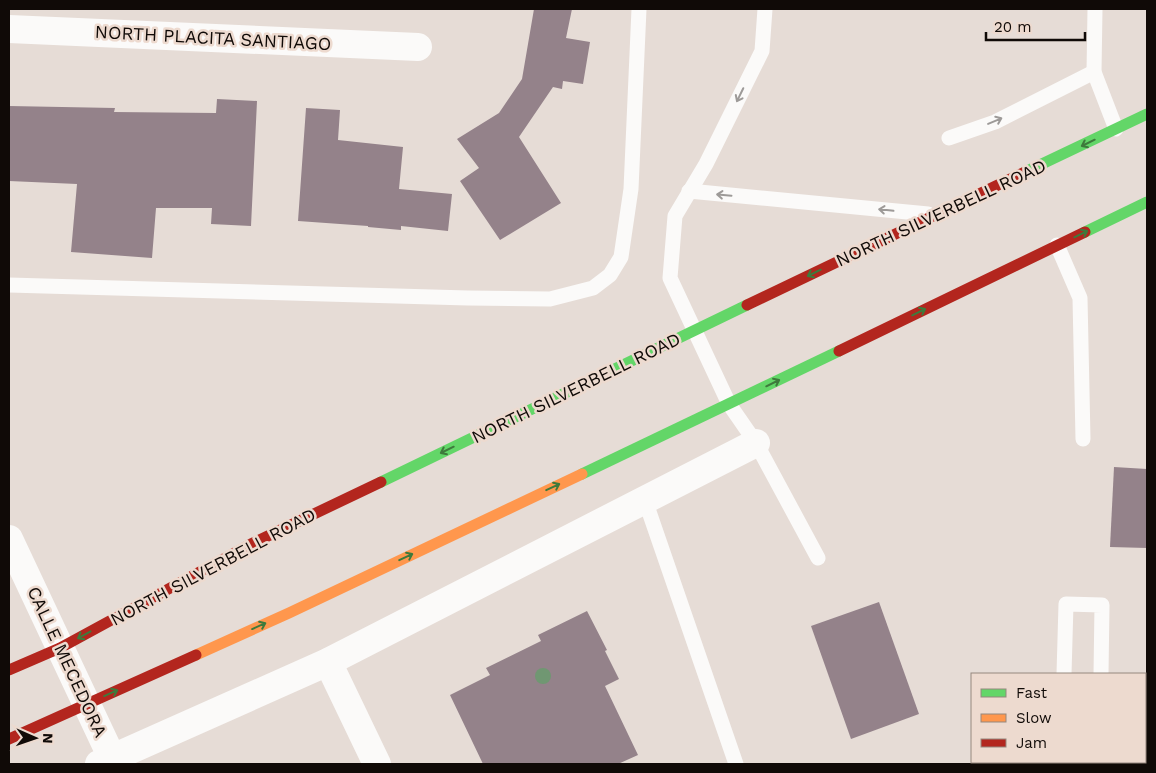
<svg xmlns="http://www.w3.org/2000/svg" width="1156" height="773" font-family="'Work Sans',sans-serif">
<style>
.building{fill:#94828a}
.lines{fill:none;stroke-linecap:round;stroke-linejoin:round}
.lane{stroke:#fbfaf9;stroke-width:15}
.street{stroke:#fbfaf9;stroke-width:28}
.fast{stroke:#63d668;stroke-width:11}
.slow{stroke:#ff974d;stroke-width:11}
.jam{stroke:#b3261e;stroke-width:11}
.tree{fill:#709772}
.oneway{stroke:#9d9a98}
.oneway2{stroke:#3e7a3c}
.labels{text-anchor:middle;stroke-width:5;stroke-linejoin:round;paint-order:stroke}
.street-label{font-size:18px;fill:#100a07;stroke:#eddacf}
</style>
<rect width="100%" height="100%" fill="#e6dcd6"/>
<g class="building">
<polygon points="534,9 572,9 566,38 590,42 583,84 563,81 562,89 553,87 519,137 561,203 500,240 460,181 479,168 457,139 499,113 522,79"/>
<polygon points="217,99 257,101 251,226 211,224 212,208 156,208 152,258 71,252 77,184 9,181 9,106 115,108 114,112 216,113"/>
<polygon points="306,108 340,110 338,140 403,147 399,189 452,194 448,231 401,226 401,230 368,227 368,226 298,221"/>
<polygon points="1114,467 1147,469 1147,548 1110,547"/>
<polygon points="879,602 919,714 851,739 811,626"/>
<polygon points="587,611 607,650 605,651 619,679 605,686 638,755 618,764 483,764 450,695 490,675 486,668 541,641 538,635"/>
</g>
<g class="lines">
<g class="lane">
<polyline points="765,9 762,51 706,164 675,216 670,278 729,404 756,443 818,558"/>
<polyline points="1095,9 1094,72 1116,129"/>
<polyline points="949,138 995,122 1094,72"/>
<polyline points="689,191 928,214"/>
<polyline points="1057,245 1080,298 1083,439"/>
<polyline points="9,285 468,298 550,299 593,288 610,275 621,257 631,189 639,9"/>
<polyline points="645,500 736,764"/>
<polyline points="1064,674 1066,604 1102,605 1101,674"/>
<polyline points="1061,764 1061,762"/>
<polyline points="1101,764 1101,762"/>
</g>
<g class="street">
<polyline points="9,29 418,47"/>
<polyline points="9,539 112,758"/>
<polyline points="328,662 377,764"/>
<polyline points="99,764 328,662 756,443"/>
</g>
<g class="fast">
<polyline points="1025,172 1147,114"/>
<polyline points="1085,232 1147,202"/>
<polyline points="582,474 839,351"/>
<polyline points="381,482 747,305"/>
</g>
<polyline class="slow" points="196,655 289,613 582,474"/>
<g class="jam">
<polyline points="747,305 1025,172"/>
<polyline points="839,351 1085,232"/>
<polyline points="9,670 60,648 251,544 381,482"/>
<polyline points="9,739 196,655"/>
</g>
</g>
<circle class="tree" cx="543" cy="676" r="8"/>
<defs><path id="oneway-shaft" d="M-6 0H5M1.5-3L5.5 0L1.5 3" fill="none" stroke-width="1.6" stroke-linecap="round" stroke-linejoin="round" transform="scale(1.25)"/></defs>
<g class="oneway">
<use href="#oneway-shaft" transform="translate(740 95) rotate(116)"/>
<use href="#oneway-shaft" transform="translate(995 121) rotate(-23)"/>
<use href="#oneway-shaft" transform="translate(724 195) rotate(-175)"/>
<use href="#oneway-shaft" transform="translate(886 210) rotate(-174)"/>
</g>
<g class="oneway2">
<use href="#oneway-shaft" transform="translate(1088 143) rotate(154)"/>
<use href="#oneway-shaft" transform="translate(1081 234) rotate(-26)"/>
<use href="#oneway-shaft" transform="translate(814 273) rotate(154)"/>
<use href="#oneway-shaft" transform="translate(919 312) rotate(-26)"/>
<use href="#oneway-shaft" transform="translate(773 383) rotate(-26)"/>
<use href="#oneway-shaft" transform="translate(447 450) rotate(154)"/>
<use href="#oneway-shaft" transform="translate(553 487) rotate(-25)"/>
<use href="#oneway-shaft" transform="translate(406 557) rotate(-25)"/>
<use href="#oneway-shaft" transform="translate(259 626) rotate(-24)"/>
<use href="#oneway-shaft" transform="translate(84 635) rotate(151)"/>
<use href="#oneway-shaft" transform="translate(111 693) rotate(-24)"/>
</g>
<g class="labels">
<g class="street-label">
<text transform="translate(213 38) rotate(3)" y="6">NORTH PLACITA SANTIAGO</text>
<text transform="translate(941 213) rotate(-25)" y="6">NORTH SILVERBELL ROAD</text>
<text transform="translate(576 388) rotate(-26)" y="6">NORTH SILVERBELL ROAD</text>
<text transform="translate(213 567) rotate(-28)" y="6">NORTH SILVERBELL ROAD</text>
<text transform="translate(67 662) rotate(65)" y="6">CALLE MECEDORA</text>
</g>
</g>
<rect width="1156" height="773" fill="none" stroke="#100a07" stroke-width="20"/>
<rect x="971" y="673" width="175" height="90" fill="#eddacf" stroke="#95877f"/>
<rect x="981" y="689" width="25" height="8" fill="#63d668" stroke="#95877f"/>
<text x="1016" y="698" font-size="15" fill="#100a07">Fast</text>
<rect x="981" y="714" width="25" height="8" fill="#ff974d" stroke="#95877f"/>
<text x="1016" y="723" font-size="15" fill="#100a07">Slow</text>
<rect x="981" y="739" width="25" height="8" fill="#b3261e" stroke="#95877f"/>
<text x="1016" y="748" font-size="15" fill="#100a07">Jam</text>
<g transform="translate(35 738) rotate(92)" stroke="#eddacf" stroke-width="4" paint-order="stroke">
<path d="M0-4L9 19L0 12L-9 19Z" fill="#100a07"/>
<text y="-8" font-size="14" font-weight="bold" text-anchor="middle" fill="#100a07">N</text>
</g>
<path d="M986 32v8h99v-8" fill="none" stroke="#100a07" stroke-width="2.5"/>
<text x="994" y="32" font-size="15" fill="#100a07" stroke="#eddacf" stroke-width="4" paint-order="stroke">20 m</text>
</svg>
